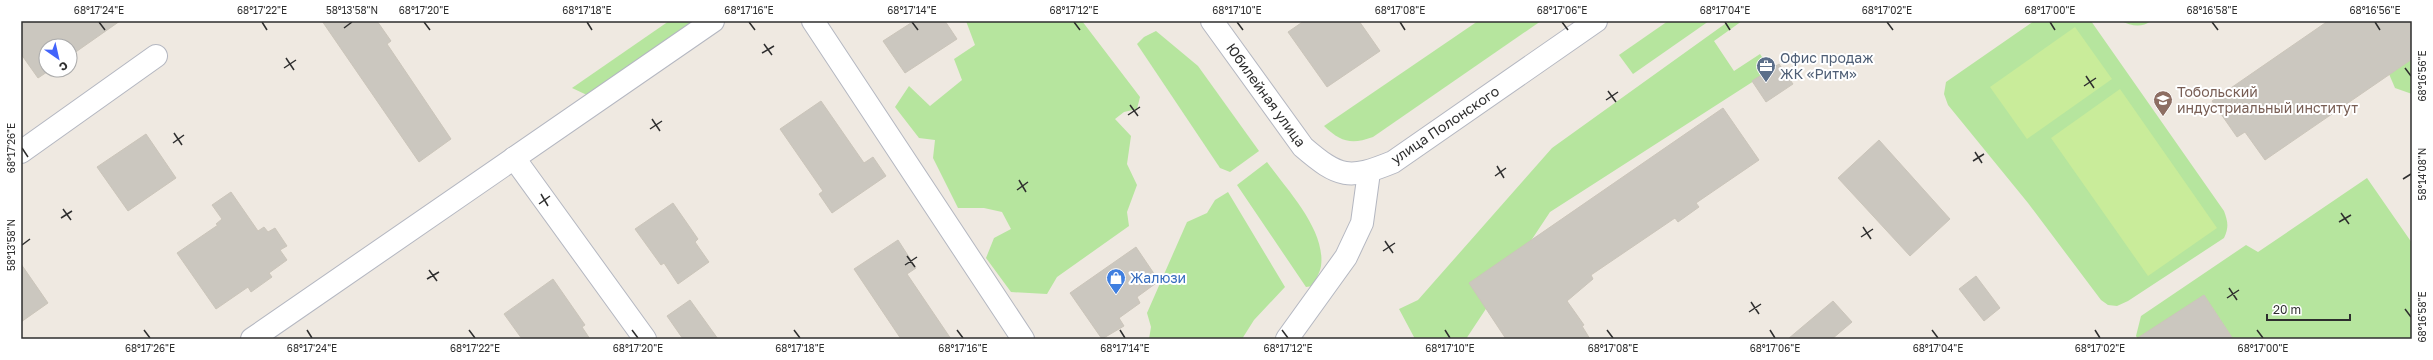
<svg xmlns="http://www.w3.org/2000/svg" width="2433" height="360" font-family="'Golos Text',sans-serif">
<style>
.grass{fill:#b6e59e}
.pitch{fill:#c9ec9a}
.building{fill:#cbc7bf;stroke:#cbc5ba}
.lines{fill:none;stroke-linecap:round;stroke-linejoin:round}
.minor-casing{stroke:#b4b7c1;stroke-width:24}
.secondary-casing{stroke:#b4b7c1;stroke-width:24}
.minor{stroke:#fff;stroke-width:22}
.secondary{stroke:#fff;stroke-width:22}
.ticks{fill:none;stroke:#2e2e2e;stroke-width:1.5}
.labels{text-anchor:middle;stroke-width:4;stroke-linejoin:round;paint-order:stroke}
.service-label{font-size:14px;fill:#4e5e75;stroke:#fff;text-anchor:start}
.education-label{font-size:14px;fill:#785e54;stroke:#fff;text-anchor:start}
.street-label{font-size:14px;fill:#2e2e2e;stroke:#fff}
.shop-label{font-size:14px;fill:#366cbe;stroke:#fff;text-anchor:start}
.neatline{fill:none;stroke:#2e2e2e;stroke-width:1.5}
.ticks-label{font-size:10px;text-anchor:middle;fill:#2e2e2e}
</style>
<rect width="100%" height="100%" fill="#efe9e1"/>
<g class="grass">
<polygon points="669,21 696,21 587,95 572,88"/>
<polygon points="966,21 1082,21 1140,97 1137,109 1124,112 1115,119 1131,136 1127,164 1137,185 1127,212 1129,226 1057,277 1047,294 1011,292 986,258 994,238 1011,229 1002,212 984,208 958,208 933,158 935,140 919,138 895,107 909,86 930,106 962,80 954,59 975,45"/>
<path d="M1478 21H1541L1373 137C1351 145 1341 142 1324 126Z"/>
<polygon points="1668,21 1709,21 1633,74 1619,55"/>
<polygon points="1729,21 1742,21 1714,41 1734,71 1760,54 1771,70 1550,212 1466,339 1415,339 1399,309 1418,300 1552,148"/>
<path d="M2034 21H2091L2224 211C2228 222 2229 227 2224 238L2128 301 2117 306 2108 305 2101 300 2028 203 1948 105 1944 94 1946 82Z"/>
<path d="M2121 21H2151C2142 28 2131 26 2121 21Z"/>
<polygon points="1156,31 1198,66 1259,151 1230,172 1220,168 1137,44 1144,37"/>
<polygon points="2412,59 2412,94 2395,88 2389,74"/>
<path d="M1267 162C1287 190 1326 230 1321 266 1320 273 1315 280 1313 286L1306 287 1237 185Z"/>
<polygon points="2367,178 2412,243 2412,339 2233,339 2204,295 2138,339 2136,336 2141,316 2246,245 2258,252"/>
<polygon points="1228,192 1285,287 1254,320 1242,339 1149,339 1151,327 1147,313 1187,222 1207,213 1215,200"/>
</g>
<g class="pitch">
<polygon points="2075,27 2112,79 2027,139 1990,87"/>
<polygon points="2120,89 2217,228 2148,276 2051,138"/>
</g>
<g class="building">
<polygon points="21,21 120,21 70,56 70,46 46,46 46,70 50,70 38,78 21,54"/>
<polygon points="322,21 377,21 391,41 387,44 451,139 419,162"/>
<polygon points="914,21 945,21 957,39 905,73 883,41"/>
<polygon points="1304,21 1359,21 1380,51 1327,87 1288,32"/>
<polygon points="2328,21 2412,21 2412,59 2265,160 2245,132 2237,137 2212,101"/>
<polygon points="1779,64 1793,84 1766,102 1752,81"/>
<polygon points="821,101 864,163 873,157 886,176 832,213 819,194 823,191 780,129"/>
<polygon points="1723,108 1759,160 1696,203 1699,207 1678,222 1675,218 1591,275 1593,279 1567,301 1584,325 1582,326 1590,339 1506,339 1469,283"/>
<polygon points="146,134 176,178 128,211 97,167"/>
<polygon points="1879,140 1950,219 1910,256 1838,178"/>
<polygon points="231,192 258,231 264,227 268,232 275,228 287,246 280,250 287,260 269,273 272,277 251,292 248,287 216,309 177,253 218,225 216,224 222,219 212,205"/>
<polygon points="673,203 698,239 695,242 709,262 678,284 664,263 661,265 635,229"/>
<polygon points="898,240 916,268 907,274 951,339 901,339 854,269"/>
<polygon points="1136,247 1159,281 1137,297 1140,303 1119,318 1124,326 1102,339 1070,293"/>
<polygon points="21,264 48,303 21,322"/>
<polygon points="1976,276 2000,308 1984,321 1959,289"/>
<polygon points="553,279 585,325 582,327 590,339 522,339 504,314"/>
<polygon points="2204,295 2233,339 2136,339"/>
<polygon points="690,300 718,339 683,339 667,316"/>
<polygon points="1833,301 1852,322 1832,339 1788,339"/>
</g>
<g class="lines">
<g class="minor-casing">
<g id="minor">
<polyline points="813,21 1023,339"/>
<polyline points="21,152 156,56"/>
<polyline points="514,158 645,339"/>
<polyline points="252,339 713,21"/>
<polyline points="1287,339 1346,257 1362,223 1369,172"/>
</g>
</g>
<g class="secondary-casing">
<path id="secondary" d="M1212 21 1303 147C1339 178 1349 180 1393 162L1596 21"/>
</g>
<use href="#minor" class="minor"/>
<use href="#secondary" class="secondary"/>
</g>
<path class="ticks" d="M99 22 105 30M262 22 267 30M424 22 430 30M587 22 592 30M749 22 755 30M912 22 918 30M1074 22 1080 30M1237 22 1243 30M1400 22 1405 30M1562 22 1568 30M1725 22 1730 30M1887 22 1893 30M2050 22 2055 30M2212 22 2218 30M2375 22 2380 30M344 28 352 22M764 44 772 55M762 53 774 46M286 58 294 70M284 68 296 60M2405 68 2411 76M2086 76 2094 88M2084 86 2096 78M1608 91 1616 102M1606 100 1618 92M1130 105 1138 116M1128 115 1140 107M652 119 660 131M650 129 662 121M174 133 182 145M173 143 184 135M22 148 28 157M1975 152 1982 163M1973 161 1984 154M1497 166 1504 178M1495 176 1506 168M2403 179 2411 174M1019 180 1026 192M1017 190 1028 182M541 194 548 206M539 204 550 196M63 209 71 220M2341 213 2349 224M61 218 72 211M2339 222 2351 215M1863 227 1871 239M1861 237 1873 229M1385 241 1393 253M22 245 30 239M1383 251 1395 243M907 256 915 267M905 265 917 257M429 270 437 281M427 279 439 272M2229 288 2237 300M2227 298 2239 290M1751 302 1759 314M2405 309 2411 317M1749 312 1761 304M144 330 150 338M307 330 312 338M469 330 475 338M632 330 638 338M794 330 800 338M957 330 963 338M1120 330 1125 338M1282 330 1288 338M1445 330 1450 338M1607 330 1613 338M1770 330 1775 338M1932 330 1938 338M2095 330 2100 338M2257 330 2263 338"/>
<defs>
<g id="office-pin" transform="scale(1)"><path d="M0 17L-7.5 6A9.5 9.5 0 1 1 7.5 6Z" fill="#5c6f8a" stroke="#fff"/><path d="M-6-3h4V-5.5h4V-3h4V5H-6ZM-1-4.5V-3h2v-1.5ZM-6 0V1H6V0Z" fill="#fff"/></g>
<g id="university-pin" transform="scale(1)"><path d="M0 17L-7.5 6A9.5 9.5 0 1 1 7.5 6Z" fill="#8d6e63" stroke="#fff"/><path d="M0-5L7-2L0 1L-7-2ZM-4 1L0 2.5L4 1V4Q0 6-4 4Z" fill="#fff"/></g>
<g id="shop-pin" transform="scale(1)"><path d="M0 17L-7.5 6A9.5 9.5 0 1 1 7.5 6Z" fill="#3f7fe0" stroke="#fff"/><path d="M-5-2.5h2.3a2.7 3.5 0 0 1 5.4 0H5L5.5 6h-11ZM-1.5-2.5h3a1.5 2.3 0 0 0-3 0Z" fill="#fff"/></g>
</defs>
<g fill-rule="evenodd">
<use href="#office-pin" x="1766" y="66"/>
<use href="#university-pin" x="2163" y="100"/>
<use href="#shop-pin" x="1116" y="278"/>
</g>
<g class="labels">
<g class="service-label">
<text x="1780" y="63">Офис продаж<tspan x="1780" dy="16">ЖК «Ритм»</tspan></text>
</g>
<g class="education-label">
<text x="2177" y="97">Тобольский<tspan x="2177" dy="16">индустриальный институт</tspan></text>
</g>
<g class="street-label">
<text transform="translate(1266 95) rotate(54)" y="5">Юбилейная улица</text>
<text transform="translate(1445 125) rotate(-34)" y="5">улица Полонского</text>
</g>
<g class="shop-label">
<text x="1130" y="283">Жалюзи</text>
</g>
</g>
<rect width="2433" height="360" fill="none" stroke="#ffffff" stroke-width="44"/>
<g transform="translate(58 58) rotate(146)"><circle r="19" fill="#ffffff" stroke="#ababab"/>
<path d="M0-3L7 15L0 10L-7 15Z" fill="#4264fb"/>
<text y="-6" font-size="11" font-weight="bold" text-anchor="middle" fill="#2e2e2e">С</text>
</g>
<path d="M2267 314v6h83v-6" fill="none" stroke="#2e2e2e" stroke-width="2"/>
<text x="2273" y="314" font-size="12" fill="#2e2e2e" stroke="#ffffff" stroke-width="3" paint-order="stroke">20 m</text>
<rect x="22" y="22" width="2389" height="316" class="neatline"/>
<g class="ticks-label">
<text x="99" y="14">68°17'24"E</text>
<text x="262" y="14">68°17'22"E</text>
<text x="352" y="14">58°13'58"N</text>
<text x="424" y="14">68°17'20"E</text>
<text x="587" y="14">68°17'18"E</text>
<text x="749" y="14">68°17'16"E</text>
<text x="912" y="14">68°17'14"E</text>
<text x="1074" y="14">68°17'12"E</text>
<text x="1237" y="14">68°17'10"E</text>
<text x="1400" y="14">68°17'08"E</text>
<text x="1562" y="14">68°17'06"E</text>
<text x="1725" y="14">68°17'04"E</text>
<text x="1887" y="14">68°17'02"E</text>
<text x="2050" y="14">68°17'00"E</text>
<text x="2212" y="14">68°16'58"E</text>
<text x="2375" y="14">68°16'56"E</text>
<text transform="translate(2422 76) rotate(-90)" y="4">68°16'56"E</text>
<text transform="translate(11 148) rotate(-90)" y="4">68°17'26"E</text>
<text transform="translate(2422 174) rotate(-90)" y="4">58°14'08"N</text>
<text transform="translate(11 245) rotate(-90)" y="4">58°13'58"N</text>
<text transform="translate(2422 317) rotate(-90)" y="4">68°16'58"E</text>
<text x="150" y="352">68°17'26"E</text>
<text x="312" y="352">68°17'24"E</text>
<text x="475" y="352">68°17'22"E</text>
<text x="638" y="352">68°17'20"E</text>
<text x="800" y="352">68°17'18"E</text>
<text x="963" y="352">68°17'16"E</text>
<text x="1125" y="352">68°17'14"E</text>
<text x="1288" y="352">68°17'12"E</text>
<text x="1450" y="352">68°17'10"E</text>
<text x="1613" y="352">68°17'08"E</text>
<text x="1775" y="352">68°17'06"E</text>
<text x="1938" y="352">68°17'04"E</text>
<text x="2100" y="352">68°17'02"E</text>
<text x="2263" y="352">68°17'00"E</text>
</g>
</svg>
